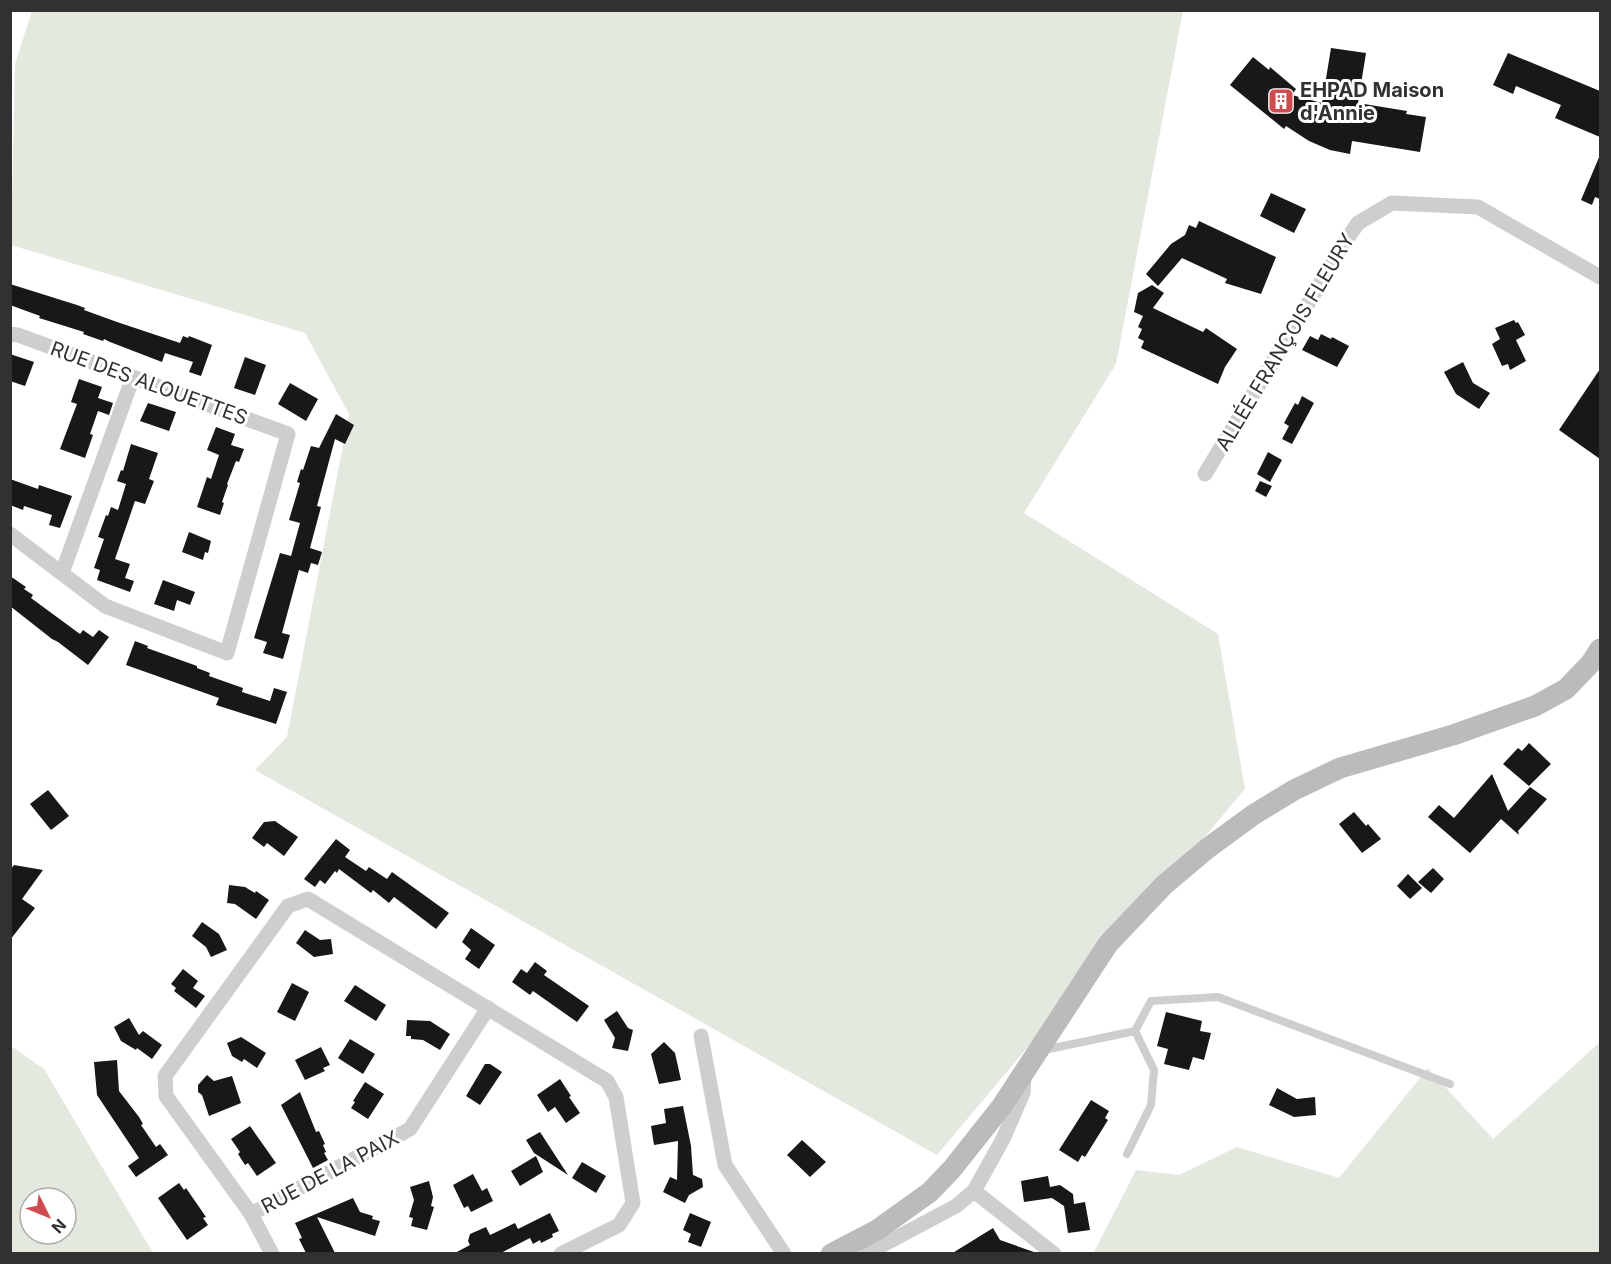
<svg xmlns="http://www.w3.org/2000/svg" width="1611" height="1264" font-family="Inter,sans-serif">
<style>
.green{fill:#e3e9de;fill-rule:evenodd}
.building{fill:#181818}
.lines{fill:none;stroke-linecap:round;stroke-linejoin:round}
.service{stroke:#cecece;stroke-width:8}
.minor{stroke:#cecece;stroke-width:15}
.secondary{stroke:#bbb;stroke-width:21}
.labels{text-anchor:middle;stroke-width:6;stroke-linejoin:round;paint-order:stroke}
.poi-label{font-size:20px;font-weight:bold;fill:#313131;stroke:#fff;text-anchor:start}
.street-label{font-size:20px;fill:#313131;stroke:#fff}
</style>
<rect width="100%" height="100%" fill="#fff"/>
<g class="green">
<polygon points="32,11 1183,11 1116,364 1024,513 1218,634 1245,789 937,1155 255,770 287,737 349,414 305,333 11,245 15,64"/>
<polygon points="1600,1042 1600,1253 1093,1254 1136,1170 1179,1175 1237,1147 1339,1178 1428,1068 1493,1139"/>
<path d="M11 1046 44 1069 153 1253H11ZM30 1198H66V1234H30Z"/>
</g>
<g class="building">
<polygon points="1331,48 1366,53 1358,103 1407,111 1406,114 1426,117 1420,152 1352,141 1350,154 1330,150 1309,141 1286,126 1284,129 1230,85 1253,57 1269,70 1270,67 1296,89 1292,95 1322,103"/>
<polygon points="1508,53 1600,91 1600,137 1555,118 1561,105 1516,86 1513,94 1493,85"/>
<polygon points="1600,155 1600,199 1595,197 1592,205 1581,200"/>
<polygon points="1271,193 1306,209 1294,233 1260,216"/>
<polygon points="1199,221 1276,257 1261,294 1225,283 1227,279 1182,258 1158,286 1146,274 1171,244 1185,235 1189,225 1196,228"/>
<polygon points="10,284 77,305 85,308 84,310 117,322 180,343 183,336 188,338 189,336 212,345 201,376 189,372 193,362 165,353 162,362 110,342 104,339 103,341 83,334 84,332 39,318 40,316 10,305"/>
<polygon points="1152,285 1164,293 1153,308 1203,332 1206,328 1237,349 1225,367 1218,384 1141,348 1144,341 1138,338 1142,329 1138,327 1143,316 1134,312 1138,293"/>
<polygon points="1514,320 1516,323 1518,322 1525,335 1516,340 1526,361 1510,370 1508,364 1502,366 1492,344 1500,339 1495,328"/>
<polygon points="1321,334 1331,339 1332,337 1349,346 1337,367 1302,350 1310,336 1318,340"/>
<polygon points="10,354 34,362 25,386 10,381"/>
<polygon points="245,357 266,365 255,395 234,388"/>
<polygon points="1463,362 1473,383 1490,393 1479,409 1456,394 1444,372"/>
<polygon points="1600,369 1600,459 1559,430"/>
<polygon points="79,379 102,387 98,398 113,403 109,415 98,411 90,434 93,435 85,458 60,449 77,404 71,402"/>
<polygon points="290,383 318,399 306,421 278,404"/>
<polygon points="1302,396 1314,403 1292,444 1282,439 1289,426 1284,423 1295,403 1298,405"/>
<polygon points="148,403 176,412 169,431 140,421"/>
<polygon points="336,414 354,425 345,444 335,439 317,506 321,507 310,548 322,552 318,565 311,563 308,573 299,570 282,633 290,635 283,659 263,653 267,642 254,638 280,553 291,556 300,523 289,520 300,483 297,482 301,469 303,470 311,446 319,448"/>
<polygon points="216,427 235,434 231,445 244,449 239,462 236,461 227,484 228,485 222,502 224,503 220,515 197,507 207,477 211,479 219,455 207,450"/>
<polygon points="131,444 158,453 149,479 154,481 145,504 135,501 115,559 130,564 125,578 134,581 130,592 97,580 100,570 94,568 104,539 98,537 106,515 108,516 111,507 118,510 126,484 117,481 121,470 123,471"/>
<polygon points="1268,452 1282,460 1270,482 1257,474"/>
<polygon points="10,479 38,489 39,485 72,496 60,528 49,525 52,515 24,506 23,510 10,505"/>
<polygon points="1260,481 1272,486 1266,497 1255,491"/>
<polygon points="189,532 211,541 208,553 205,552 203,560 182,552"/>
<polygon points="10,576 26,587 24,589 33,595 31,598 80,634 83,630 93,637 99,630 109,637 88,665 58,642 52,639 10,606"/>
<polygon points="163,580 195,592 190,605 177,600 174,611 154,604"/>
<polygon points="135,641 148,646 147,648 197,666 197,668 210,673 209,676 243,688 242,692 270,701 274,688 287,692 276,724 216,705 219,698 126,665"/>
<polygon points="1529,743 1551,764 1529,786 1503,764 1518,748 1522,751"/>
<polygon points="1492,774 1508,811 1530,787 1547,799 1518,831 1519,835 1501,819 1470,853 1428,817 1439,805 1454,818"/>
<polygon points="48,790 69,816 51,830 30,804"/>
<polygon points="1354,812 1366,826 1368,824 1381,839 1362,853 1339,824"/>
<polygon points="275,821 298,837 284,856 267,843 264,847 252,838 264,822"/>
<polygon points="336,839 350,850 345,857 366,871 369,867 387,879 392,872 449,913 436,929 394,897 389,903 373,890 371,893 339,869 337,873 335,871 325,884 320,880 315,887 304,879"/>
<polygon points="14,865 43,870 22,899 35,908 10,940 10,870"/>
<polygon points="1433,868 1444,879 1431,893 1418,882"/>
<polygon points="1408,874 1422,888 1410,899 1397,886"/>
<polygon points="229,885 245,887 255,893 256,891 269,900 256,919 235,904 227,903"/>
<polygon points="202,922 219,934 227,950 211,957 206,947 192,936"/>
<polygon points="471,928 495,945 479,969 465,959 471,950 462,942"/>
<polygon points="305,930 320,940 331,939 333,954 314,957 296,943"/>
<polygon points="535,962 547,971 544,975 589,1006 577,1022 533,991 530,995 512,982 521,969 527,973"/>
<polygon points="183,969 198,981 193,988 205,996 196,1008 174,991 176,988 171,984"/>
<polygon points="292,983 309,992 295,1021 277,1012"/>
<polygon points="355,985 386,1005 376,1021 344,1001"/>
<polygon points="617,1011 628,1028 633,1030 628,1051 612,1048 615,1038 604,1020"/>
<polygon points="1166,1012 1202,1021 1200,1031 1211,1033 1204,1060 1193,1057 1189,1070 1164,1064 1168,1049 1157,1046"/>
<polygon points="129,1018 139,1035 143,1031 162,1045 152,1059 137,1048 136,1050 121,1041 114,1027"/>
<polygon points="407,1020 430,1021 450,1034 440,1050 423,1040 411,1039 411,1036 406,1036"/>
<polygon points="241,1037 266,1053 257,1068 244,1059 242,1062 232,1056 227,1043"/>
<polygon points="350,1039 375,1054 363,1074 338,1058"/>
<polygon points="664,1042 675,1053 681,1080 659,1084 651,1054"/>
<polygon points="321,1047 330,1065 323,1068 325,1071 305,1080 295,1060"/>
<polygon points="117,1060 119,1091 139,1117 143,1124 141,1125 156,1147 160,1144 168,1155 136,1177 128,1166 139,1158 97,1095 94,1062"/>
<polygon points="485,1064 490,1064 502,1072 480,1105 466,1096"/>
<polygon points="207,1075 214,1081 232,1076 241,1103 209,1116 202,1095 198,1092 198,1085"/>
<polygon points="560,1079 571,1096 569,1097 580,1113 566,1123 555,1107 548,1112 537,1095"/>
<polygon points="365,1082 384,1094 368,1119 351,1108 355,1102 353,1101"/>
<polygon points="1277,1088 1297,1099 1315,1097 1316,1115 1294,1117 1269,1105"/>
<polygon points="300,1092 316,1132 319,1131 325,1144 323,1145 326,1152 324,1153 328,1160 313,1168 281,1105"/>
<polygon points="1091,1100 1109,1111 1105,1118 1108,1120 1085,1157 1082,1155 1078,1162 1059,1150"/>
<polygon points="683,1106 691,1146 693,1175 702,1179 703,1187 689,1195 685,1203 663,1192 670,1177 677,1180 678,1141 654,1145 651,1126 666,1123 664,1109"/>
<polygon points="250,1126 276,1163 257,1176 248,1163 245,1165 238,1154 240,1152 231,1139"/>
<polygon points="540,1132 568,1175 534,1153 526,1140"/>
<polygon points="802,1140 826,1162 810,1177 787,1155"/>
<polygon points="536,1156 543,1172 520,1186 511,1171"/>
<polygon points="582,1162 606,1176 596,1193 572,1178"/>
<polygon points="473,1174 482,1191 487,1188 493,1201 471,1212 468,1206 464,1208 453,1185"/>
<polygon points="1048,1176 1050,1187 1060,1185 1073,1194 1074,1204 1085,1202 1090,1230 1068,1233 1064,1206 1052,1198 1024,1202 1021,1181"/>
<polygon points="429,1181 433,1197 431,1206 434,1207 427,1230 411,1226 413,1218 409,1217 414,1200 410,1187"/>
<polygon points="179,1183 184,1190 186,1188 206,1217 203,1218 208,1225 187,1240 158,1198"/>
<polygon points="353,1198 360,1212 373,1216 372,1219 380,1221 375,1236 317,1217 335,1253 306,1253 299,1239 302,1238 295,1223"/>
<polygon points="550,1213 559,1231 552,1234 553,1237 541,1243 540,1240 533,1244 530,1238 499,1254 453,1254 470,1245 468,1241 470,1234 486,1227 490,1235 515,1223 518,1229"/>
<polygon points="690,1213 711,1222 701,1247 688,1242 691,1234 683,1230"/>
<polygon points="993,1228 1000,1240 1034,1252 1034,1254 951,1254"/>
</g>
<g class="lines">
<g class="service">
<polyline points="1135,1031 1151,1001 1218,997 1450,1084"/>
<polyline points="1044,1050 1135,1031 1154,1070 1151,1105 1127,1154"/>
</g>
<g class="minor">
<polyline points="10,334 18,335 288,434 227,653 105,606 10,534"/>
<polyline points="1205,474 1347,239 1358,223 1392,203 1478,207 1600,277"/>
<polyline points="62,573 133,377"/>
<polyline points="701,1036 725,1165 784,1254"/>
<polyline points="974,1191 1054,1254"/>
<polyline points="251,1214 410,1129 488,1008"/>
<polyline points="272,1254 251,1214 166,1096 165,1076 288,906 308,899 607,1081 616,1097 633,1203 619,1225 561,1254"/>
<polyline points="866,1254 956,1206 974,1191 1003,1139 1023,1093 1024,1075"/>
</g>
<polyline class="secondary" points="831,1254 877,1230 930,1192 952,1169 1002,1106 1108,944 1164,885 1208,848 1253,815 1294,790 1340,768 1453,735 1535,706 1566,689 1591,663 1600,649"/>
</g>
<defs>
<g id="building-square" transform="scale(1.35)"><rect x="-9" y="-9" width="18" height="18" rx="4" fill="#d04a4f" stroke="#fff"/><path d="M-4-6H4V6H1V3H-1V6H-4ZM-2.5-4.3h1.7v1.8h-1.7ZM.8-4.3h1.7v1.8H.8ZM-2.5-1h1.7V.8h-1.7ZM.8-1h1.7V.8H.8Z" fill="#fff"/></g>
</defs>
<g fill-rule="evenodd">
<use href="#building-square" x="1281" y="101"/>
</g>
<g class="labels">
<g class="poi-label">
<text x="1300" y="97">EHPAD Maison<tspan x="1300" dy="23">d'Annie</tspan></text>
</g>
<g class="street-label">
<text transform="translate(1285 342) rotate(-59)" y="7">ALLÉE FRANÇOIS FLEURY</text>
<text transform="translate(149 383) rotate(20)" y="7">RUE DES ALOUETTES</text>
<text transform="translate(330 1172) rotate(-28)" y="7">RUE DE LA PAIX</text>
</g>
</g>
<rect width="1611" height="1264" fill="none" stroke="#313131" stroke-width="24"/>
<g transform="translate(48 1216) rotate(133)"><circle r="28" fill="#ffffff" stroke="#adadad" stroke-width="1.5"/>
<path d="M0-4.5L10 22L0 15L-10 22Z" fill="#d04a4f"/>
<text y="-9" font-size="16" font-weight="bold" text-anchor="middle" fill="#313131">N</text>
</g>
</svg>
